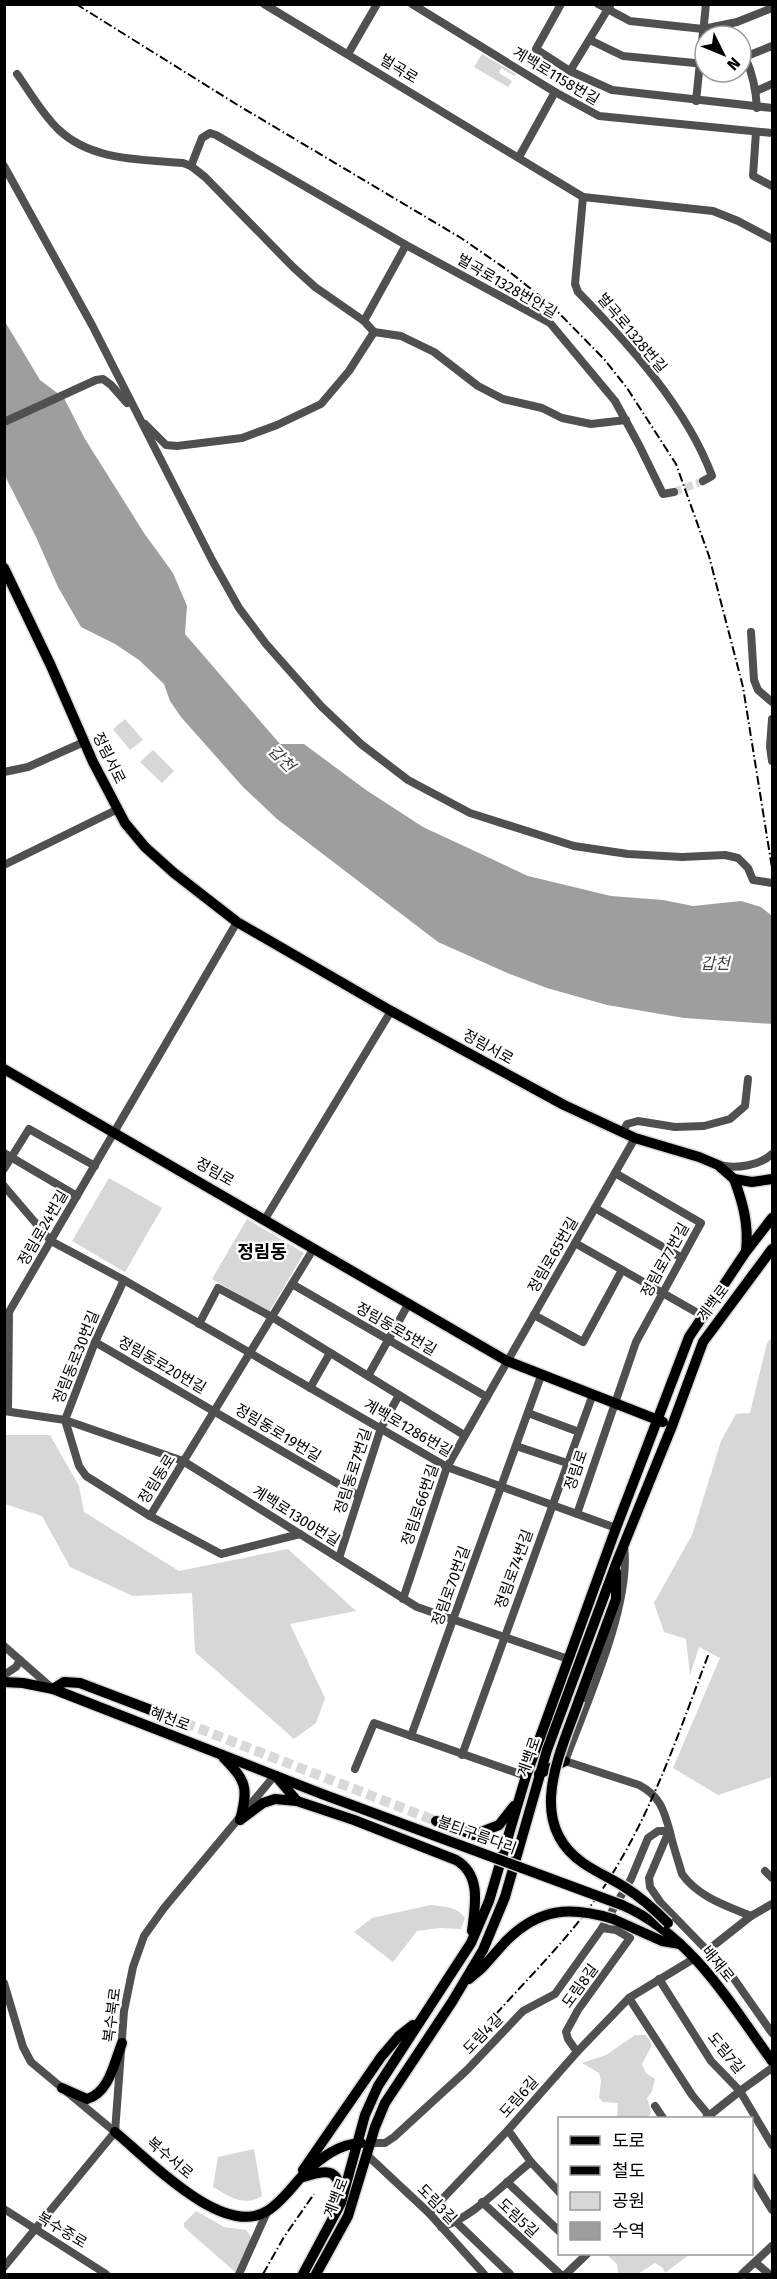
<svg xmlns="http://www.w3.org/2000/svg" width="777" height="2279" font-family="'Fira Sans','Noto Sans KR',sans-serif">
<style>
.green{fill:#d7d7d7}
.water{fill:#9e9e9e}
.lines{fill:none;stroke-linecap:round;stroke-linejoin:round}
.minor-tunnel{stroke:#d9d9d9;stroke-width:8;stroke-dasharray:8 4;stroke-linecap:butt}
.major-tunnel{stroke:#d9d9d9;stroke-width:10;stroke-dasharray:10 5;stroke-linecap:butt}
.major-casing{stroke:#dbdbdb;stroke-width:13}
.minor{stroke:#505050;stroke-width:8}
.major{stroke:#000;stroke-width:10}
.rail{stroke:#000;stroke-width:2;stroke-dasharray:9 3 1.5 3;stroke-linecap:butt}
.major-bridge-casing{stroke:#dbdbdb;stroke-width:13;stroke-linecap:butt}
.major-bridge{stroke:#000;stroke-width:10}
.labels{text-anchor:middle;stroke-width:4.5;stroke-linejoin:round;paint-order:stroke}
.street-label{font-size:15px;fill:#000;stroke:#fff}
.water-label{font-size:16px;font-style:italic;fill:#3f3f3f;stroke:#fff}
.quarter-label{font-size:18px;font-weight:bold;fill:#000;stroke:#fff}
</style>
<rect width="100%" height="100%" fill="#fff"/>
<g class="green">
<polygon points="482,54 516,74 515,76 501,68 499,73 512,81 508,87 474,67"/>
<polygon points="125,719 143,740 130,750 113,729"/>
<polygon points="153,750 174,771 162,783 140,762"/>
<polygon points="109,1178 162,1208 125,1272 72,1241"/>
<polygon points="247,1219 304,1253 269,1312 212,1279"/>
<polygon points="772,1337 772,1777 718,1795 673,1768 720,1658 699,1647 690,1675 686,1639 664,1632 654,1603 692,1535 721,1441 736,1414 750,1413 767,1343"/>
<polygon points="4,1435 50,1435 79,1486 84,1512 179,1571 288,1549 356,1611 290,1624 325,1698 316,1723 294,1739 195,1652 192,1593 133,1596 70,1567 42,1516 5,1504"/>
<path d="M431 1905C444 1907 457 1906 465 1918L461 1929 440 1928 417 1931 393 1962 354 1932 372 1918Z"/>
<polygon points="635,2035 646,2035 652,2045 642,2064 646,2073 655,2079 652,2091 647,2098 651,2112 648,2118 617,2118 618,2103 603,2102 599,2098 601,2081 599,2073 582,2063 606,2055"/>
<path d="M254 2149 262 2196C244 2207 230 2197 213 2187L218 2157Z"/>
<polygon points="196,2211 224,2227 246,2230 250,2235 250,2241 235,2272 184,2227 184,2223"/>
<polygon points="606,2254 690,2254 665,2273 663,2268 655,2263 638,2274 618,2274 617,2264"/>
</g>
<polygon class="water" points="4,320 40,380 64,398 85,439 144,533 173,573 187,606 185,634 280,744 304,744 366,790 423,827 528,876 611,896 663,900 693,906 741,901 761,907 772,916 772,1024 684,1018 607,1005 547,988 505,972 438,942 277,819 243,787 181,717 170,701 164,684 139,660 115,644 81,627 58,587 36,537 5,476"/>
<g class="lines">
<polyline class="minor-tunnel" points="674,492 703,481"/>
<polyline class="major-tunnel" points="185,1723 436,1821"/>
<g class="major-casing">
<g id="major">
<polyline points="4,568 51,666 93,762 125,823 145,847 174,873 237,922 391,1011 564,1105 635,1138 699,1157 718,1165 734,1179 752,1182 772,1179"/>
<polyline points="4,1069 507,1361 663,1422"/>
<path d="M734 1179C743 1203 749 1225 746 1251"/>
<polyline points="4,1682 23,1683 53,1689 322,1794"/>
<polyline points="53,1689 64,1682 80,1683 185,1723"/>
<polyline points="579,1700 616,1599 616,1572"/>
<path d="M223 1757C246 1781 249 1787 240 1820"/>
<polyline points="539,1774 565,1761"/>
<polyline points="276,1776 297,1801"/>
<path d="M240 1820 263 1803 275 1799 297 1801 354 1820 456 1860C482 1875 475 1907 472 1931"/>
<polyline points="436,1821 474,1835 499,1825 514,1806"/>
<path d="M622 1905C691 1935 730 2003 772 2061"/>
<polyline points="613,1919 662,1941 680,1944"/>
<polyline points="469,1979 482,1968 506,1941"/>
<path d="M62 2088 87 2099C109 2093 114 2063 122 2043"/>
<path d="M115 2132C148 2159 223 2239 267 2211 282 2202 293 2185 306 2172 321 2158 338 2144 361 2143"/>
<polyline points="303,2170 381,2057 399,2036 413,2025"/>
<path d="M303 2177C323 2171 339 2166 340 2193"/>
<polyline points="303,2274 341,2203 365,2115 378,2086 471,1943 489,1901 526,1776 616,1528 689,1337 745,1253 772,1218"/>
<polyline points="316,2274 348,2216 375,2127 385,2103 452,2002 483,1950 505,1897 547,1750 616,1564 672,1426 703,1342 772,1249"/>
</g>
</g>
<g class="minor">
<polyline points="264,4 583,197 713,211 738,221 772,239"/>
<polyline points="412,4 555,92 599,116 772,133"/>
<polyline points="561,4 536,49 570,71 612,90 772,108"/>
<polyline points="598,4 630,21 703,29 737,22 772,8"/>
<polyline points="590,40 623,56 705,64"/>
<polyline points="348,54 377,4"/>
<path d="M745 57C753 74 756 90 757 108"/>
<polyline points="742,58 772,46"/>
<polyline points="570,71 611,4"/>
<path d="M17 74C30 92 42 114 59 130 92 161 140 159 183 163L191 166 205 177 293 267 315 287 364 321 374 332 401 336 434 352 478 386 503 399 542 408 562 418 591 424 626 420"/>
<polyline points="756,91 772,84"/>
<polyline points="696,101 706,4"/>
<polyline points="756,132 753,176 772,186"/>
<polyline points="519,157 555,92"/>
<polyline points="4,166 92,325 212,560 239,608 266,644 321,706 361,744 408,780 470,813 574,846 628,854 682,857 725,855 738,858 748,868 753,880 772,883"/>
<polyline points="191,166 202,138 210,133 216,135 406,245 550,323 615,401 639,445 663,494 674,492"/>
<path d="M583 197 575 284 578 292C628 343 687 408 712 476L703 481"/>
<polyline points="364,321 406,245"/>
<polyline points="4,422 96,380 103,379 111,385 127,403"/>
<polyline points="145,424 166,445 177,446 242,438 277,425 321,404 349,371 374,332"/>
<polyline points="751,632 754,680 758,690 772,702"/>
<polyline points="772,719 770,747 772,761"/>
<polyline points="4,772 28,767 84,742"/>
<polyline points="4,865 118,809"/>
<polyline points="623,1132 627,1124 638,1121 675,1127 704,1126 730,1119 745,1106 748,1079"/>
<polyline points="4,1153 77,1196"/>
<path d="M719 1165C736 1169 759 1166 772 1154"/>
<polyline points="4,1169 29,1129 95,1166"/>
<polyline points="4,1186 51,1241 124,1280 447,1467 616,1528"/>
<polyline points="595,1208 682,1258"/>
<polyline points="265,1219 391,1011"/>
<polyline points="575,1243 703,1316"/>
<polyline points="124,1280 95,1342 65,1420 79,1466 86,1476 150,1516 221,1554 300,1534"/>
<polyline points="292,1284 487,1397"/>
<polyline points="534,1315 583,1342 622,1270"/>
<polyline points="199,1324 218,1288 272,1317 464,1435"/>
<polyline points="95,1342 359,1496"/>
<polyline points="368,1376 409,1303"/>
<polyline points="310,1388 330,1353"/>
<polyline points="4,1411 65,1420 183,1461 417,1607 568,1659"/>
<polyline points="8,1411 9,1312 237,922"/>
<polyline points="528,1413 579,1432"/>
<polyline points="516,1446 567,1463"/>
<polyline points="577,1514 636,1342 701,1223 615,1173"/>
<polyline points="150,1516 314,1248"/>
<path d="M624 1546C632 1604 586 1704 565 1761L639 1785C660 1796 664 1810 670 1832 673 1846 678 1860 682 1874 698 1897 727 1906 751 1916"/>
<polyline points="339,1558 381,1428 399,1395"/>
<polyline points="403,1599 447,1467 635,1138"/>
<polyline points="4,1646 53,1689"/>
<polyline points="4,1675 16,1667 20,1660"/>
<polyline points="411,1736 541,1376"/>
<polyline points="462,1755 593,1394"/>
<polyline points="355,1769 374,1723 526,1776"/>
<polyline points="765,1871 772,1878"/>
<polyline points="708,1950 751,1916 772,1904"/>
<polyline points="659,1979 711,2061 740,2091 772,2145"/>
<polyline points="4,1983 23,2047 31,2062 115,2132"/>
<polyline points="629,1998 692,2095 711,2118"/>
<polyline points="577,2052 568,2039 566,2032 578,2010 630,1938 616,1930 602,1928"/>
<polyline points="655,2106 663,2118"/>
<polyline points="706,2118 740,2091 772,2068"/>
<polyline points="508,2130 531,2162 560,2193"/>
<polyline points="370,2143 385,2143 394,2137 467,2070 523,2011 555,1994 602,1928 631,1879 648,1838 658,1831 669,1831 649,1878 650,1887 661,1903 732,1976 772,2033"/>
<polyline points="367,2155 429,2213 484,2274"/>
<polyline points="752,2177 772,2210"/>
<polyline points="507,2182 560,2232"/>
<polyline points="482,2202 560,2274"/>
<polyline points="4,2209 106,2274"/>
<polyline points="429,2213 508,2130 577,2052 629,1998 695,1958"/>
<polyline points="455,2221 510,2274"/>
<path d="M441 2227C473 2218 505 2182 531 2162"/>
<polyline points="755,2262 769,2274"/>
<polyline points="4,2267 115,2132 124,2011 133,1967 144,1936 164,1908 275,1775"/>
<polyline points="239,2274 267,2212"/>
<polyline points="566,2274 587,2254"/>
<polyline points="742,2274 772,2246"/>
</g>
<use href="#major" class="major"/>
<g class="rail">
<polyline points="76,4 236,104 461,238 506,269 551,305 604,359 627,388 676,464 709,556 743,687 772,868"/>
<path d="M496 2014C530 1976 568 1939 597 1897 649 1823 677 1737 709 1653"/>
<polyline points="263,2274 284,2237 314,2194"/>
</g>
<g class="major-bridge-casing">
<g id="major-bridge">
<path d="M579 1700C561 1752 524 1822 583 1863 596 1872 612 1879 626 1888 642 1898 655 1910 668 1923"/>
<polyline points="322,1794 622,1905"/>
<path d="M506 1941C539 1908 570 1906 613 1919"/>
</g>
</g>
<use href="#major-bridge" class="major-bridge"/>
</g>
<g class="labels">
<g class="street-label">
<text transform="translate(399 69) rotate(31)" y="5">벌곡로</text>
<text transform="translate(556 76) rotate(31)" y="5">계백로1158번길</text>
<text transform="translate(507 286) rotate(30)" y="5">벌곡로1328번안길</text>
<text transform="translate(632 333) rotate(50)" y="5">벌곡로1328번길</text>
<text transform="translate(109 758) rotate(64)" y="5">정림서로</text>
<text transform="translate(488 1047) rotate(29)" y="5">정림서로</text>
<text transform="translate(215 1172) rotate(30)" y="5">정림로</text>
<text transform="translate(43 1228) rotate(-60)" y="5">정림로24번길</text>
<text transform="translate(553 1255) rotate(-60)" y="5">정림로65번길</text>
<text transform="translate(665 1260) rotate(-61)" y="5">정림로77번길</text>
<text transform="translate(713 1303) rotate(-53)" y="5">계백로</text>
<text transform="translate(396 1329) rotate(30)" y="5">정림동로5번길</text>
<text transform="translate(76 1357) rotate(-68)" y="5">정림동로30번길</text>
<text transform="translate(162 1365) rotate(30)" y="5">정림동로20번길</text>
<text transform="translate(408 1428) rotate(30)" y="5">계백로1286번길</text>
<text transform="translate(278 1433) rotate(31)" y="5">정림동로19번길</text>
<text transform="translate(576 1470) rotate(-71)" y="5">정림로</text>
<text transform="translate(353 1471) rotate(-72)" y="5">정림동로7번길</text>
<text transform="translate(157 1479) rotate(-58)" y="5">정림동로</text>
<text transform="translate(420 1505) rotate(-71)" y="5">정림로66번길</text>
<text transform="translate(296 1516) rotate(32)" y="5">계백로1300번길</text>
<text transform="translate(514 1569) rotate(-70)" y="5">정림로74번길</text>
<text transform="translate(451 1586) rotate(-70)" y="5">정림로70번길</text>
<text transform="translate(170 1719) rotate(21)" y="5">혜천로</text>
<text transform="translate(529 1757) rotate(-71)" y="5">계백로</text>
<text transform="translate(477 1835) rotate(20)" y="5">불티구름다리</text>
<text transform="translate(718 1964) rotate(51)" y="5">배재로</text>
<text transform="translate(580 1986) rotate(-54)" y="5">도림8길</text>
<text transform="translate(112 2015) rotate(-83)" y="5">복수북로</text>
<text transform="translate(483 2034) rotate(-46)" y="5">도림4길</text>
<text transform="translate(726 2053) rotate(51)" y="5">도림7길</text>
<text transform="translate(519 2097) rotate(-48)" y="5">도림6길</text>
<text transform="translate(170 2158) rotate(40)" y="5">복수서로</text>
<text transform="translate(336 2198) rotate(-69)" y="5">계백로</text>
<text transform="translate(437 2204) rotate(46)" y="5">도림3길</text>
<text transform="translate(518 2218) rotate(43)" y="5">도림5길</text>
<text transform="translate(62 2230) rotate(31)" y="5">복수중로</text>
</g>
<g class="water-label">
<text transform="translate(282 758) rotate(45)" y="6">갑천</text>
<text x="715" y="969">갑천</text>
</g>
<g class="quarter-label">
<text x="262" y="1258">정림동</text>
</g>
</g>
<rect width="777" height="2279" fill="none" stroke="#000000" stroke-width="12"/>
<rect x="558" y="2117" width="195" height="138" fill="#ffffff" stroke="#999999" stroke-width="1.5"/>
<rect x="570" y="2136" width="30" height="9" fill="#000000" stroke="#999999" stroke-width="1.5"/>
<text x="612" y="2147" font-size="18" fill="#000000">도로</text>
<rect x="570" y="2166" width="30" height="9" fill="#000000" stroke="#999999" stroke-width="1.5"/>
<text x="612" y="2177" font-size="18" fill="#000000">철도</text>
<rect x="570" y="2192" width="30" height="18" fill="#d7d7d7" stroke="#999999" stroke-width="1.5"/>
<text x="612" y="2207" font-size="18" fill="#000000">공원</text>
<rect x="570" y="2222" width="30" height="18" fill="#9e9e9e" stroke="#999999" stroke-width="1.5"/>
<text x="612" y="2237" font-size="18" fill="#000000">수역</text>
<g transform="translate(723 54) rotate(133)"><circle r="28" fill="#ffffff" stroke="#999999" stroke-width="1.5"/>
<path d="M0-4.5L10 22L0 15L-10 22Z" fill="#000000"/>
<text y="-9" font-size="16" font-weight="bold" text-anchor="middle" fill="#000000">N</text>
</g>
</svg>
